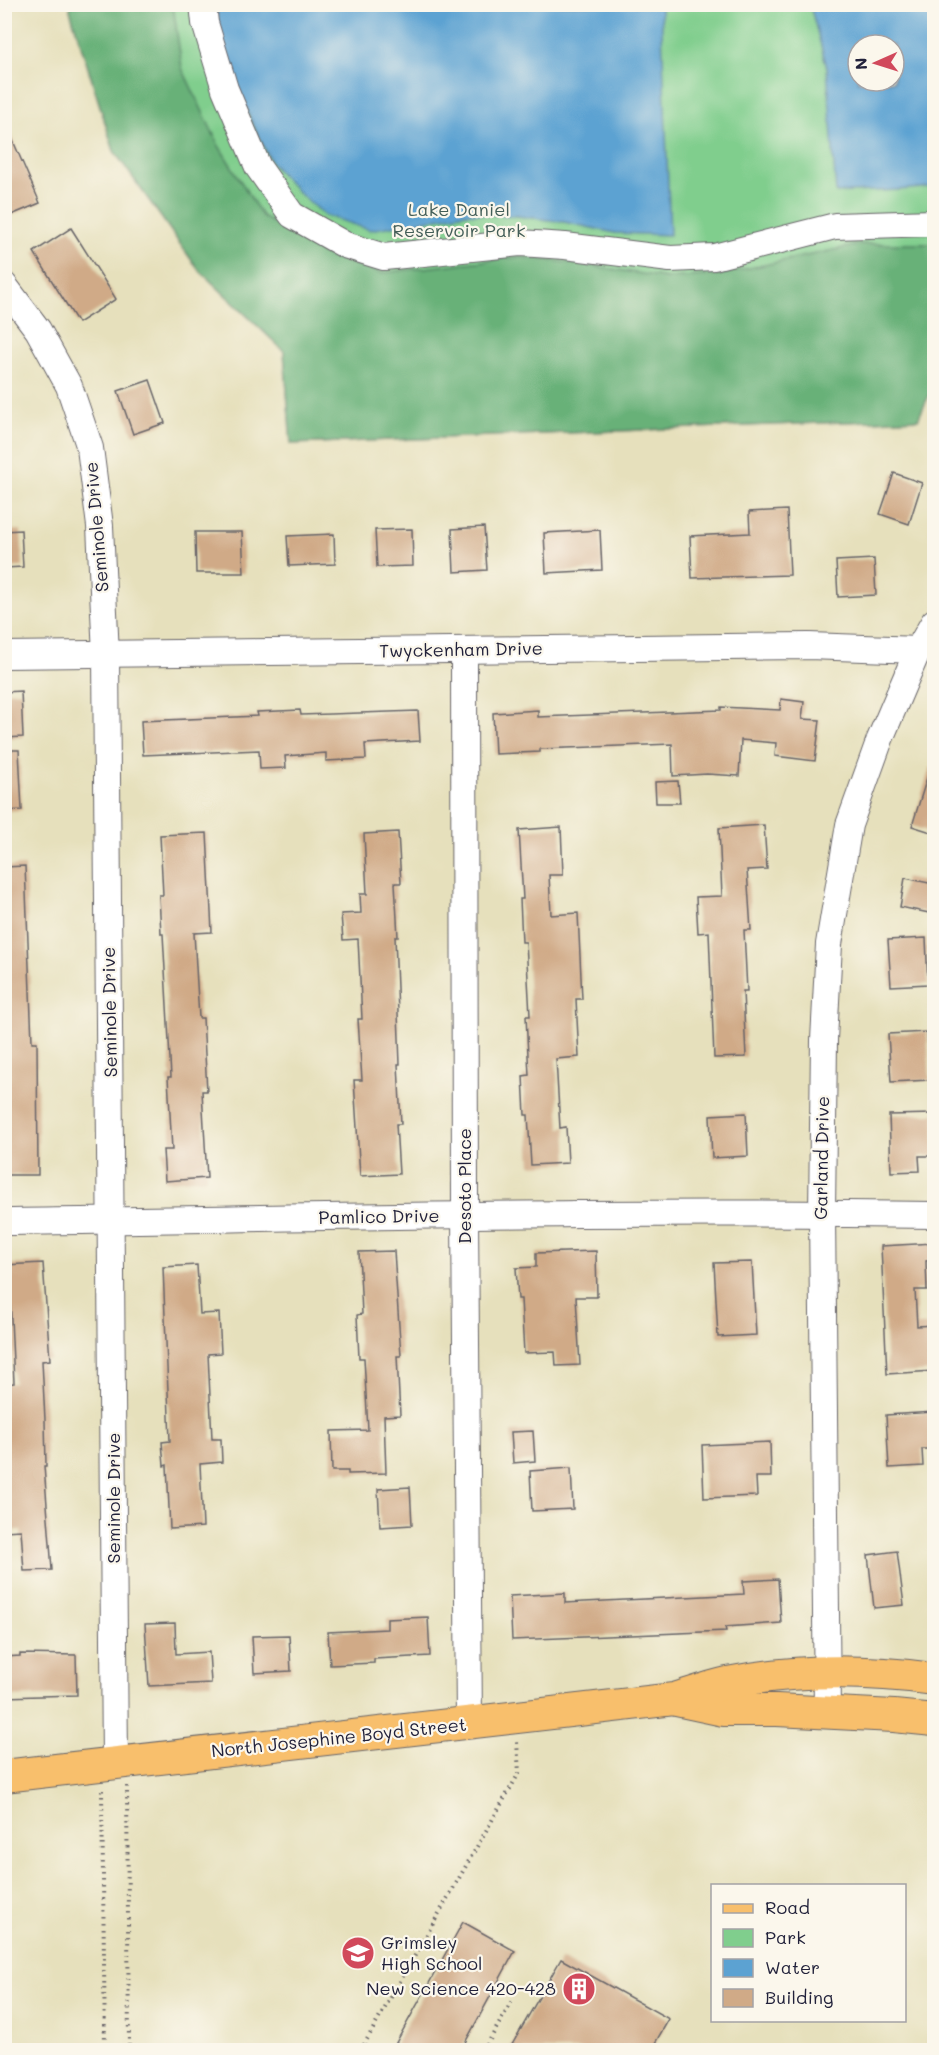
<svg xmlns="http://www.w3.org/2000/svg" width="939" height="2055" font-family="Mali,sans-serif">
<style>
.green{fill:#80ce8d;stroke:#517864;stroke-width:1.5;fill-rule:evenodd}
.forest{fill:#68b178;stroke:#456a5a;stroke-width:1.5}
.water{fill:#5ca2d2;stroke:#3f6286;stroke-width:1.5;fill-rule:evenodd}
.building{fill:#d0aa87}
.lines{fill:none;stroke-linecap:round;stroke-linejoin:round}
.minor-casing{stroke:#676468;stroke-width:28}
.major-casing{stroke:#676468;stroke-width:34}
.path{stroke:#676468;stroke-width:4;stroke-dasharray:1.5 4.5;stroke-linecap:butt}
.minor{stroke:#fff;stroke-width:26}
.major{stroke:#f8bf6c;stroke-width:32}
.labels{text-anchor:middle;stroke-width:4.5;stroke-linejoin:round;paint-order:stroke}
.park-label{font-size:18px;fill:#435e58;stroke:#fbf7ec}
.street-label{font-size:18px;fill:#22223b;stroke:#fbf7ec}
.poi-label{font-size:18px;fill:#22223b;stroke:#fbf7ec;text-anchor:start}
</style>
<rect width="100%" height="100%" fill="#fbf7ec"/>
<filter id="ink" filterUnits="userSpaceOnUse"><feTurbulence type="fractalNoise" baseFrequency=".0167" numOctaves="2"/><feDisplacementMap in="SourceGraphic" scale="12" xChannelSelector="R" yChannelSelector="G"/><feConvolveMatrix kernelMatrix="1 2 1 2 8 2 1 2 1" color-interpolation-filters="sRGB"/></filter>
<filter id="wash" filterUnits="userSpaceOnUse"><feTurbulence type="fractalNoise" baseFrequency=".008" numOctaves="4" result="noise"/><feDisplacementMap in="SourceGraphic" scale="24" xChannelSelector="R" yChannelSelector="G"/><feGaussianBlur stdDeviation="1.35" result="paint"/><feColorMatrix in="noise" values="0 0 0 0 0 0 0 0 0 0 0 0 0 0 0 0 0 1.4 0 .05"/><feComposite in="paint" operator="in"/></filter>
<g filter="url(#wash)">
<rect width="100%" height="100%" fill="#e6e0bc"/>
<path class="green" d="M71 4 934 5V384L918 419 291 444 284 351 198 269 114 151 70 10ZM858 45H894V81H858Z"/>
<polygon class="forest" points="71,5 173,5 182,68 219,146 262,216 324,254 381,273 518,257 581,264 667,278 717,275 862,244 934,244 934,384 918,419 291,444 284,351 198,269 114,151 70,10"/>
<g class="water">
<polygon points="215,5 661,5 670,235 615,233 564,222 517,216 466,213 370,230 325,215 299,193 272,164 251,120 224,53"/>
<path d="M810 5H934V186C902 192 869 190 836 193L827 68ZM858 45H894V81H858Z"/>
</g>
<g id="blocks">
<g class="building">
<polygon points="4,120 40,203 4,218"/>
<polygon points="71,228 116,299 78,323 34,252"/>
<polygon points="150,380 165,423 133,434 118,391"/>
<polygon points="894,473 922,483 909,524 880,514"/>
<polygon points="787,510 790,575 692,578 690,536 750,533 749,512"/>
<polygon points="484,527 487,570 454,572 452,529"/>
<polygon points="412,529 413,566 377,567 375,530"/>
<polygon points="21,530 23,567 4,568 4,531"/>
<polygon points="600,530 602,570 546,573 544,533"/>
<polygon points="195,532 242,532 244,573 196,573"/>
<polygon points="334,534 335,564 289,566 287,536"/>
<polygon points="874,559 876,595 838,597 836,561"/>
<polygon points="21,691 23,737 4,738 4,692"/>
<polygon points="781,699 804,702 802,719 820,720 815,761 775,756 776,743 741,740 739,776 707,774 673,776 672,744 540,749 540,752 495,754 493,713 538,710 538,717 721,710 721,707 780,710"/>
<polygon points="300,710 301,715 418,711 420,741 365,744 366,759 326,761 326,753 285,756 286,768 260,769 259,750 143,755 141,721 258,716 257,712"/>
<polygon points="4,750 19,750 22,810 4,811"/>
<polygon points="930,768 934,768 934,833 912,826"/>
<polygon points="678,781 680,803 656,803 655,782"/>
<polygon points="764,825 767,869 747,870 751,930 744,930 747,991 743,991 746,1057 714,1058 709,932 698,933 696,897 722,896 719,828"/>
<polygon points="561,827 563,875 549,875 551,915 578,913 582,999 576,999 579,1057 556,1059 560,1128 566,1127 568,1163 531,1165 528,1115 525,1115 523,1076 529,1075 526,1016 530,1016 526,942 522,942 520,899 523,899 519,830"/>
<polygon points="398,832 401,883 395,883 398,937 395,937 400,1064 398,1064 401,1124 396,1124 399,1174 360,1176 354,1080 362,1080 358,1019 362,1019 358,939 343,940 341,914 361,913 360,894 367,894 364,834"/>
<polygon points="207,833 212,932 194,933 199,1018 203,1018 207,1091 202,1091 207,1178 165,1181 163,1150 172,1150 168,1077 171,1077 163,934 161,934 159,895 163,895 160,835"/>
<polygon points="25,866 32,1042 37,1042 38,1175 6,1175 4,867"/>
<polygon points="905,878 934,884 934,914 900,907"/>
<polygon points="926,938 928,984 891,986 888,940"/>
<polygon points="927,1032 930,1080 891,1082 888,1034"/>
<polygon points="746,1113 748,1156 712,1158 710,1115"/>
<polygon points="934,1114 934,1156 919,1156 920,1171 891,1172 889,1115"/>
<polygon points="934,1243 934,1260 926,1261 927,1290 915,1290 917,1326 934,1325 934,1371 887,1374 881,1246"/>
<polygon points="394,1251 401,1356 397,1356 400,1415 384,1416 386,1473 348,1474 348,1471 332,1471 331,1431 368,1430 364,1358 359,1358 357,1315 362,1314 359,1252"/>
<polygon points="596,1251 597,1297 576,1297 580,1365 556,1366 555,1352 524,1353 521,1299 518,1299 516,1268 536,1267 536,1253"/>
<polygon points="752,1262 756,1335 718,1337 714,1263"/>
<polygon points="43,1263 50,1360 42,1361 45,1420 46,1466 44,1466 52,1570 24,1571 21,1530 4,1531 4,1384 14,1383 10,1297 6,1297 4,1265"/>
<polygon points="197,1265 200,1314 219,1313 221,1353 208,1354 212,1439 221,1439 222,1462 200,1464 203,1527 170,1529 167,1465 164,1466 162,1442 170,1441 163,1267"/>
<polygon points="934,1412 934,1449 922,1449 923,1466 889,1468 886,1415"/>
<polygon points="533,1431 535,1461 513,1463 511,1432"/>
<polygon points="770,1442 771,1477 756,1477 757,1496 704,1498 702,1445"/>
<polygon points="571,1468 573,1509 532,1511 530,1471"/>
<polygon points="410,1487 412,1525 380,1527 378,1489"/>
<polygon points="897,1551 904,1605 874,1608 868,1555"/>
<polygon points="778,1579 781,1623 725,1627 726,1631 512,1640 510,1596 565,1593 565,1603 744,1594 743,1581"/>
<polygon points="428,1617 430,1656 374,1659 374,1663 330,1665 328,1632 387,1629 387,1619"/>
<polygon points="175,1623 176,1654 209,1652 211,1683 149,1686 145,1624"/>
<polygon points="289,1635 291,1671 254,1673 252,1636"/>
<polygon points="20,1654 76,1655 77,1695 4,1697 4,1657 20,1656"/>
<polygon points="463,1922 515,1951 461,2050 392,2050"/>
<polygon points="561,1959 669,2019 651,2050 509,2050"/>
</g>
</g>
</g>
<g filter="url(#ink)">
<use href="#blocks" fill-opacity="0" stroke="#676468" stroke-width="1.5"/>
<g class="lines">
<g class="minor-casing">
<g id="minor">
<polyline points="203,4 205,23 225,89 258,167 292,215 345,245 384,257 520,243 565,246 670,259 714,257 835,226 934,223"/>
<polyline points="4,285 38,330 69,386 90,448 100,526 106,655 115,1763"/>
<polyline points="464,650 465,1215 469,1723"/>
<polyline points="4,655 809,646 918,650"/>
<path d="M4 1222C314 1218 625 1210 934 1215"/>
<polyline points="827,1713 822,1213 824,1040 829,944 849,825 880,739 918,650 934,622"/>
</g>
</g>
<g class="major-casing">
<g id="major">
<polyline points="677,1700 724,1710 777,1710 894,1716 934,1720"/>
<path d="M4 1776 674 1699C691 1694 709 1687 727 1683 795 1669 866 1670 934 1679"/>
</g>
</g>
<g class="path">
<polyline points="127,1786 129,2050"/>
<polyline points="102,1790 105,2050"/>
<polyline points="361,2050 519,1773 517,1742"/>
<polyline points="484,2050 512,2001"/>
</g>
<use href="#minor" class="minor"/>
<use href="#major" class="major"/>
</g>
</g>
<defs>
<g id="school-disc" transform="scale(1.725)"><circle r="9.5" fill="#d1495b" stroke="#fbf7ec"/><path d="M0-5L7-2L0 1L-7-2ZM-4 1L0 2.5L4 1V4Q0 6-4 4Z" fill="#fff"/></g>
<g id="building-disc" transform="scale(1.725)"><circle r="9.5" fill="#d1495b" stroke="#fbf7ec"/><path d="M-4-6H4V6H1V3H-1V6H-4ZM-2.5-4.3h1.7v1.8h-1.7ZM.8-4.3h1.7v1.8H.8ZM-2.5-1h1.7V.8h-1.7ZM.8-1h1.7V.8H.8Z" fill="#fff"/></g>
</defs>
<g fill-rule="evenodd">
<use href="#school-disc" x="358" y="1953"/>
<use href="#building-disc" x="579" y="1989"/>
</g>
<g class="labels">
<g class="park-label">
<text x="459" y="216">Lake Daniel<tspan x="459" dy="21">Reservoir Park</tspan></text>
</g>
<g class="street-label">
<text transform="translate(97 527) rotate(-95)" y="6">Seminole Drive</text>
<text transform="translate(461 650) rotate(-1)" y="6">Twyckenham Drive</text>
<text transform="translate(110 1012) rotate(-91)" y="6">Seminole Drive</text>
<text transform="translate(822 1158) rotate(-89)" y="6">Garland Drive</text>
<text transform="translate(465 1186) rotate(-90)" y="6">Desoto Place</text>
<text transform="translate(379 1217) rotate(-1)" y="6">Pamlico Drive</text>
<text transform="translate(114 1498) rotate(-90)" y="6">Seminole Drive</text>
<text transform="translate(339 1738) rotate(-6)" y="6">North Josephine Boyd Street</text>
</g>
<g class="poi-label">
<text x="381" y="1949">Grimsley<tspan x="381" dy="21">High School</tspan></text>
<text x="556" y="1995" text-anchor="end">New Science 420-428</text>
</g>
</g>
<rect width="939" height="2055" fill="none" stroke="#fbf7ec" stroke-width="24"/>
<rect x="711" y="1884" width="195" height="138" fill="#fbf7ec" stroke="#a4a2a5" stroke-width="1.5"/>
<rect x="723" y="1904" width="30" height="9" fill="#f8bf6c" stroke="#a4a2a5" stroke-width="1.5"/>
<text x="765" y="1914" font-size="18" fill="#22223b">Road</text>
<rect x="723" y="1929" width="30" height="18" fill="#80ce8d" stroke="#a4a2a5" stroke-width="1.5"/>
<text x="765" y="1944" font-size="18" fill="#22223b">Park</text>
<rect x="723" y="1959" width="30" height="18" fill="#5ca2d2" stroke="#a4a2a5" stroke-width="1.5"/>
<text x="765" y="1974" font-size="18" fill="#22223b">Water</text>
<rect x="723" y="1989" width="30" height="18" fill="#d0aa87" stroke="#a4a2a5" stroke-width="1.5"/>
<text x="765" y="2004" font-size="18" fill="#22223b">Building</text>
<g transform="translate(876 63) rotate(267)"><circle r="28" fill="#fbf7ec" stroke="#a4a2a5" stroke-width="1.5"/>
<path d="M0-4.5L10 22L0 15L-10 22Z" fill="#d1495b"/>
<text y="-9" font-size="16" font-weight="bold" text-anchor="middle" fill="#22223b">N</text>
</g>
</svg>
